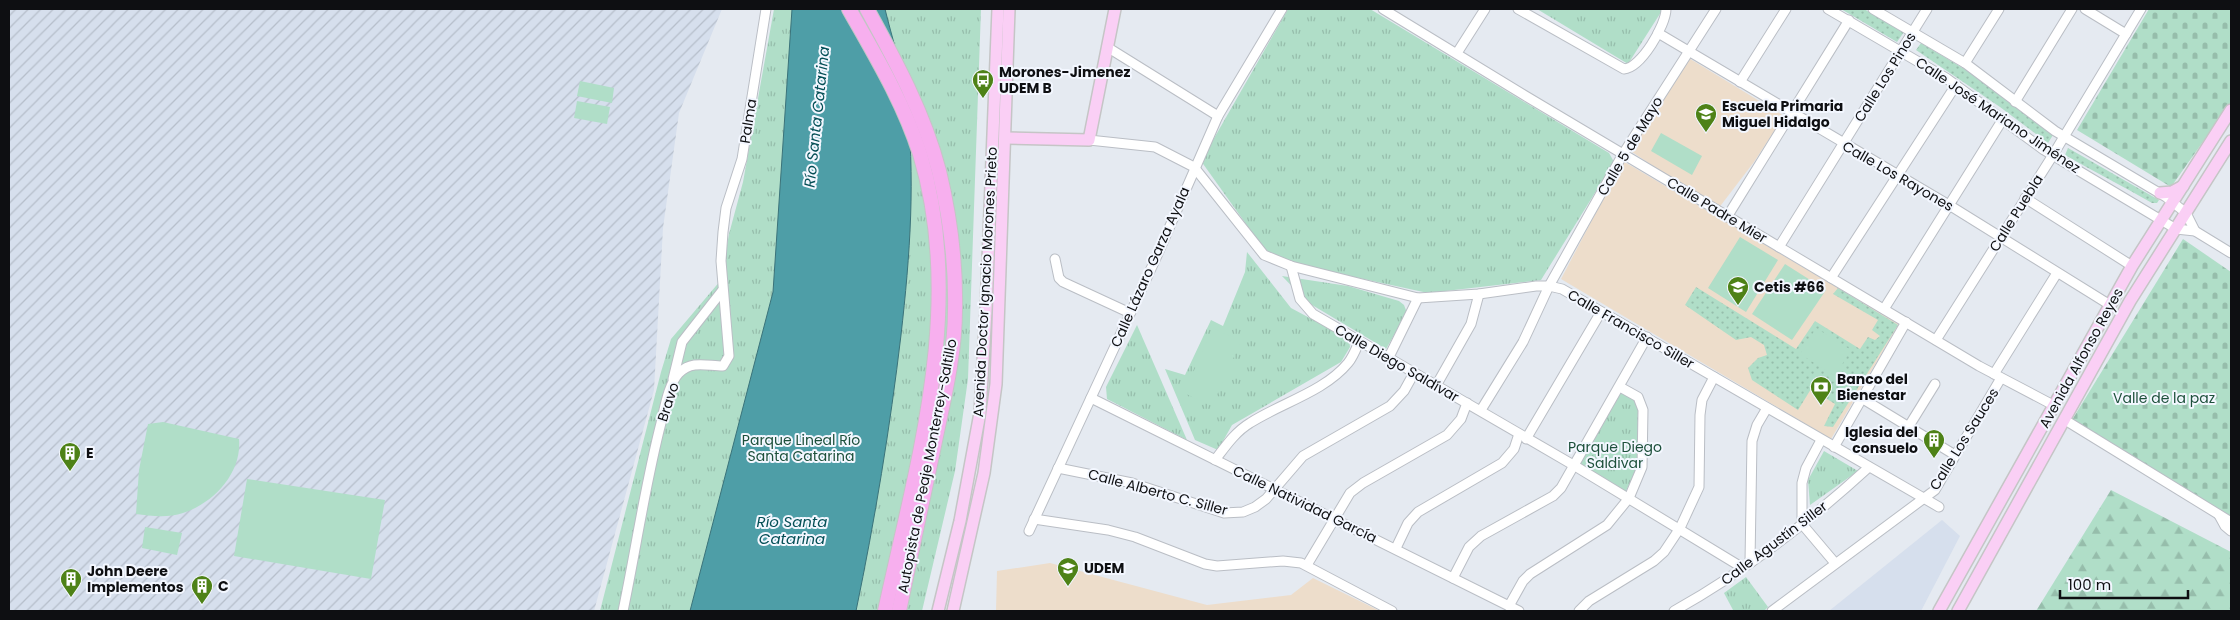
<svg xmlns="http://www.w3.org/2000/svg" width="2240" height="620" font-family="Poppins,sans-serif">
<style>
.built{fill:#d6dfed}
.industrial{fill:url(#industrial-furrows)}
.education{fill:#edddcb}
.grass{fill:url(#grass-dots)}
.forest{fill:url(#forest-firs)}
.cemetery{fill:url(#cemetery-stones)}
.park{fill:url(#park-tufts)}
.garden{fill:#b0dec8}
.water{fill:#4e9ea7;stroke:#3b737a}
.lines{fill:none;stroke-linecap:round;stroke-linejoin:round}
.minor-casing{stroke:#babec5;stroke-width:11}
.major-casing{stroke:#c5c5c6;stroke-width:14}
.highway-casing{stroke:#c5c5c6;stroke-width:16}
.minor{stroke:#fff;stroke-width:9}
.major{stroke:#facff5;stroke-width:11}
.highway{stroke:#f7afee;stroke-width:14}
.labels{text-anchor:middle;stroke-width:4;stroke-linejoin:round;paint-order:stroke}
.poi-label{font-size:14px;font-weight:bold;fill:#0e0f12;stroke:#f3f7ff;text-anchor:start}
.street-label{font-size:14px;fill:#0e0f12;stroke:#f3f7ff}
.park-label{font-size:14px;fill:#1d503b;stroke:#f3f7ff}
.water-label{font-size:15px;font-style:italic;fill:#044f56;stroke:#f3f7ff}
</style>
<defs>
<pattern id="industrial-furrows" width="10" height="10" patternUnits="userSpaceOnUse" patternTransform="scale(1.25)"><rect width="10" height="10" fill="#d6dfed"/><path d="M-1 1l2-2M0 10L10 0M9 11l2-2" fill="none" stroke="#b6beca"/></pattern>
<pattern id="grass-dots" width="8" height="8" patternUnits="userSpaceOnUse" patternTransform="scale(1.25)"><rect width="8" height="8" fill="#b0dec8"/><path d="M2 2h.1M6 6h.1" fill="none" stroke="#96bdab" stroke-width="1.8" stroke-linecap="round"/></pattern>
<pattern id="forest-firs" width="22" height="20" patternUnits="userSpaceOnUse" patternTransform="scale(1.25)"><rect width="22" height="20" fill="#b0dec8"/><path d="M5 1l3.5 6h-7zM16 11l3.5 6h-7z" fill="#96bdab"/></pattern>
<pattern id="cemetery-stones" width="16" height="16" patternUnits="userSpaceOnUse" patternTransform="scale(1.25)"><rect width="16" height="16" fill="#b0dec8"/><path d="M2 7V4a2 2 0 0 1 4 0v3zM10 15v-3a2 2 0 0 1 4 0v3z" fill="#96bdab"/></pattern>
<pattern id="park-tufts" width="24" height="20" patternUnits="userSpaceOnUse" patternTransform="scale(1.25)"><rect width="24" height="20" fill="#b0dec8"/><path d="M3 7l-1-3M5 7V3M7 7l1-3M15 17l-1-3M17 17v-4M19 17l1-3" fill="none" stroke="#96bdab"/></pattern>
</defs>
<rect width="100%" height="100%" fill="#e5eaf1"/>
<polygon class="built" points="1942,520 1960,536 1921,611 1829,611"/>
<polygon class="industrial" points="9,9 722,9 679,113 663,228 654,390 594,611 9,611"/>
<g class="education">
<polygon points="1687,57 1784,116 1754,162 1718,209 1629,150"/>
<polygon points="1623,161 1899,324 1831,439 1561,279"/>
<polygon points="1050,563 1207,605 1291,595 1313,578 1380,611 996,611 997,571"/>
</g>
<g class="grass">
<polygon points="1841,9 1864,9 1904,32 1897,42"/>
<polygon points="1921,43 1971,73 2053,135 2048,143 2000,107 1916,50"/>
<path d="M2068 148 2159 200 2157 203H2152C2123 186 2094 172 2065 155Z"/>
<polygon points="1696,287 1796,349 1815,321 1860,349 1868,337 1875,340 1880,336 1872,330 1878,320 1833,294 1838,288 1898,325 1833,427 1824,426 1835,404 1811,389 1798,410 1752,380 1748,368 1758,358 1767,355 1764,345 1751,337 1736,340 1685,305"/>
</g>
<polygon class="forest" points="2111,490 2231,552 2231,611 2036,611"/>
<g class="cemetery">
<polygon points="2149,9 2231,9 2231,102 2171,187 2077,130"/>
<polygon points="2183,239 2231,272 2231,518 2072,420"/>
</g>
<g class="park">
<polygon points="774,9 981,9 968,379 955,471 922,611 600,611 661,372 671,339 721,280 729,234 743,182"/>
<polygon points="1288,9 1370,9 1609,153 1614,162 1541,280 1428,293 1271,259 1201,161"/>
<polygon points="1537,9 1663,9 1628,64"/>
<polygon points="1247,252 1291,308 1349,339 1350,347 1341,362 1232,425 1218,450 1195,440 1165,369 1185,375 1211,320 1223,326 1245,272"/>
<polygon points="1282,276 1348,286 1399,301 1404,305 1407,313 1386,349 1307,302"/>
<polygon points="1137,325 1187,440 1107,399 1106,387"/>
<polygon points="1621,391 1639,403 1641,460 1625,493 1580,464"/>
<polygon points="1824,451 1858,471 1810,505 1808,480"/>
<polygon points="1746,577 1768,607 1764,611 1733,610 1724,593"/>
</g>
<g class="garden">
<polygon points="580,81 614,88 612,103 577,96"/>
<polygon points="577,101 610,107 607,124 574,118"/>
<polygon points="1661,133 1702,156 1692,175 1651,151"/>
<polygon points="1740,237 1778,260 1746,312 1708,288"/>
<polygon points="1785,264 1826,290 1792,340 1752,314"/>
<polygon points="1213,328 1241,341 1212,406 1184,393"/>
<polygon points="1816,328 1851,350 1835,376 1800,354"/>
<path d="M163 422 239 439C242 473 214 503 183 513 168 518 151 516 136 514L139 470 148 424Z"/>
<polygon points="247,479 385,500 371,579 234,556"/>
<polygon points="145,527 182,533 177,555 142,548"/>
</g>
<path class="water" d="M792 9H885C892 38 902 68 906 97 916 176 910 256 901 335 890 428 875 519 856 611H690L773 292Z"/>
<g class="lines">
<g class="minor-casing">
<g id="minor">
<polyline points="1383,9 1524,95 1979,366 2055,406"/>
<path d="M1518 9 1624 69C1641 68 1666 25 1666 9"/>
<polyline points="1828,9 1946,78 2044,150 2176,229 2195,231 2231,253"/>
<polyline points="1873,9 1965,63 2055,131 2166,197 2186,213 2195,231"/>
<polyline points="2085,9 2126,34"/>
<polyline points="1658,33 1949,205 2110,305"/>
<polyline points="1107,47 1218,116"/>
<polyline points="1457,53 1485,9"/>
<polyline points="1965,63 1999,9"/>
<polyline points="1740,82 1786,9"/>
<polyline points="2015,102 2072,9"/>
<polyline points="1089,140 1155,147 1194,167 1264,255 1291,266 1418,298 1479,294 1536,286 1549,286 1562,289 1939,507"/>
<polyline points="2025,198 2132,266"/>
<polyline points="1727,217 1849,20"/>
<polyline points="1779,247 1927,9"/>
<polyline points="1055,259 1059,278 1063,282 1130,313"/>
<polyline points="1291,266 1300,299 1313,314 1575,466 1743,568"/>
<polyline points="1831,278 1956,85"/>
<polyline points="1884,309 2003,119"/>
<polyline points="1936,340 2053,155 2141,9"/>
<polyline points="1388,359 1418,298"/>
<polyline points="1994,374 2057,273"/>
<polyline points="673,379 682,342 722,291"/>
<polyline points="1437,384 1471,324 1479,294"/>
<polyline points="1091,398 1519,611"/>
<polyline points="1863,399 1955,455"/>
<polyline points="1481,410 1523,342 1549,286 1623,154 1716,9"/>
<polyline points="2065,420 2231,522"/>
<polyline points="1909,426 1935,384"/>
<polyline points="1526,439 1601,312"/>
<polyline points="1821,440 1806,468 1802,483 1802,524 1835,563"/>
<polyline points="1834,447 1906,322"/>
<path d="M1215 460C1225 447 1235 432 1250 423 1281 403 1324 392 1348 363 1353 357 1356 349 1359 342"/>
<polyline points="1058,468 1132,483 1224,513 1243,512 1255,507 1266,499 1303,456 1390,406 1404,391 1414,373"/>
<polyline points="2219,515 2225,526 2231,531"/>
<polyline points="1034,519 1108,530 1135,537 1205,564 1217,566 1283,561 1301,563 1392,611"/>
<polyline points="1029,531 1156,258 1218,116 1282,9"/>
<polyline points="1396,548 1408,523 1418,512 1502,463 1514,449 1519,434"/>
<polyline points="1750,562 1752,441 1757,425 1767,408"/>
<polyline points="1307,565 1350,493 1363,483 1447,435 1461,419 1467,403"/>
<polyline points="1453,578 1469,547 1481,536 1553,496 1561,488 1647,337"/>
<polyline points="1509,606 1523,581 1530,574 1607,525 1629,498 1642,467 1643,410 1638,397 1620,387"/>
<path d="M623 611C636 549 645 485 661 423 665 407 668 385 679 373 692 360 707 366 723 366L729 356 721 261 723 232 726 208 742 159 766 9"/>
<polyline points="1579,611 1589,601 1654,561 1664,552 1680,528 1699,487 1700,415 1702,400 1714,377"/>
<path d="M1674 611C1744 572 1810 521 1869 467"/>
<polyline points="1772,611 1935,490 2001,378"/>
</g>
</g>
<g class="major-casing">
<g id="major">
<polyline points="1006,138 1089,140 1115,9"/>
<polyline points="2160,193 2172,192 2183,186"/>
<polyline points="938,611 960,521 980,413 986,310 998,9"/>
<polyline points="953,611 984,473 996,384 1009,9"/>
<polyline points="1939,611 2132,266 2231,110"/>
<polyline points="1958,611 2130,301 2231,141"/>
</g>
</g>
<g class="highway-casing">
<g id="highway">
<path d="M849 9C875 55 904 103 920 154 966 306 917 462 885 611"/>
<path d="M867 9C895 60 924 113 939 171 950 216 956 263 955 310 955 354 944 398 935 441 923 497 911 554 899 611"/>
</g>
</g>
<use href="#minor" class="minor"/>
<use href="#major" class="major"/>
<use href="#highway" class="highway"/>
</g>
<defs>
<g id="bus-pin" transform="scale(1.125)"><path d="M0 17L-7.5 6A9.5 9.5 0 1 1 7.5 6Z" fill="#4e8217" stroke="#f3f7ff"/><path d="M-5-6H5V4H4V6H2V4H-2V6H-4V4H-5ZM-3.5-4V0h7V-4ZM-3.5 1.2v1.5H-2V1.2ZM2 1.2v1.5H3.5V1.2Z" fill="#fff"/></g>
<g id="school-pin" transform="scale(1.125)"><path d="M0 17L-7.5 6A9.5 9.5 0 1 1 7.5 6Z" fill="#4e8217" stroke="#f3f7ff"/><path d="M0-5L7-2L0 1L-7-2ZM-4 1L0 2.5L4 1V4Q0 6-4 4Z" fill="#fff"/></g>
<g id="bank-pin" transform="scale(1.125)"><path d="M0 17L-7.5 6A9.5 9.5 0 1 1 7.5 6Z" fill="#4e8217" stroke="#f3f7ff"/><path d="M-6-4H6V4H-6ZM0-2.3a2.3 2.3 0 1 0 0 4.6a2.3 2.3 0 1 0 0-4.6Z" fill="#fff"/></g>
<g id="building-pin" transform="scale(1.125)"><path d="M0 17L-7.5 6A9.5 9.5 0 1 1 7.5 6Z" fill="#4e8217" stroke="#f3f7ff"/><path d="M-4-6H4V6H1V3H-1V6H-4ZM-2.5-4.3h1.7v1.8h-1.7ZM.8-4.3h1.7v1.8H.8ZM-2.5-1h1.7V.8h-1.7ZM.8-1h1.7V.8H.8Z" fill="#fff"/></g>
<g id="university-pin" transform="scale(1.125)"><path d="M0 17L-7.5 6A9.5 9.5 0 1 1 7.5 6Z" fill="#4e8217" stroke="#f3f7ff"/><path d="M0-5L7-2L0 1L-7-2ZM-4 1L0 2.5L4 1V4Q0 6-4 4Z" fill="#fff"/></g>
</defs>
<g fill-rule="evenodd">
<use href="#bus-pin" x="983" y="80"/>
<use href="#school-pin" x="1706" y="114"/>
<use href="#school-pin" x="1738" y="287"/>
<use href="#bank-pin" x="1821" y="387"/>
<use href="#building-pin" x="1934" y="440"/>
<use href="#building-pin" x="70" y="453"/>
<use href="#university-pin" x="1068" y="568"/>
<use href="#building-pin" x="71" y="579"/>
<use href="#building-pin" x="202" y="586"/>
</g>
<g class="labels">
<g class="poi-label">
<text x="999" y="77">Morones-Jimenez<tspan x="999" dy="16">UDEM B</tspan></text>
<text x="1722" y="111">Escuela Primaria<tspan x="1722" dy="16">Miguel Hidalgo</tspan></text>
<text x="1754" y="292">Cetis #66</text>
<text x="1837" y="384">Banco del<tspan x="1837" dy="16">Bienestar</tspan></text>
<text x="1918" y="437" text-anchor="end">Iglesia del<tspan x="1918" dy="16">consuelo</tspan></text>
<text x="86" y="458">E</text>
<text x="1084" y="573">UDEM</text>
<text x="87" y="576">John Deere<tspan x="87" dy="16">Implementos</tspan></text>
<text x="218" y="591">C</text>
</g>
<g class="street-label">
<text transform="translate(1885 77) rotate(-58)" y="5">Calle Los Pinos</text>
<text transform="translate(1998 115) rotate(34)" y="5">Calle José Mariano Jiménez</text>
<text transform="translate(748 121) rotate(-81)" y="5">Palma</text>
<text transform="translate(1630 146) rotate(-59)" y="5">Calle 5 de Mayo</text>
<text transform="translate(1898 176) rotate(30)" y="5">Calle Los Rayones</text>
<text transform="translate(1717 210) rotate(31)" y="5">Calle Padre Mier</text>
<text transform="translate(2016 213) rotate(-58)" y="5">Calle Puebla</text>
<text transform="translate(1150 267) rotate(-66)" y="5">Calle Lázaro Garza Ayala</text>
<text transform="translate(985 282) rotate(-87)" y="5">Avenida Doctor Ignacio Morones Prieto</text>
<text transform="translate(1631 329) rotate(30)" y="5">Calle Francisco Siller</text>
<text transform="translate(2081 358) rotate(-61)" y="5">Avenida Alfonso Reyes</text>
<text transform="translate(1397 363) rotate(30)" y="5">Calle Diego Saldívar</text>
<text transform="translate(668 402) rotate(-72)" y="5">Bravo</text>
<text transform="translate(1964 439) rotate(-58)" y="5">Calle Los Sauces</text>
<text transform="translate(927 466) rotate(-79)" y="5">Autopista de Peaje Monterrey-Saltillo</text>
<text transform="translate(1158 492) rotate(15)" y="5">Calle Alberto C. Siller</text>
<text transform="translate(1305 504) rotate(26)" y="5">Calle Natividad García</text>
<text transform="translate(1774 543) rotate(-37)" y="5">Calle Agustín Siller</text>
</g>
<g class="park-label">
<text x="2164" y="403">Valle de la paz</text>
<text x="801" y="445">Parque Lineal Río<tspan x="801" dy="16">Santa Catarina</tspan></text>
<text x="1615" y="452">Parque Diego<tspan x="1615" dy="16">Saldivar</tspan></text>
</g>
<g class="water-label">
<text transform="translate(817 117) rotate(-84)" y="5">Río Santa Catarina</text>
<text x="792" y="527">Río Santa<tspan x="792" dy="17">Catarina</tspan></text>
</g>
</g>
<rect width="2240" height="620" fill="none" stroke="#0e0f12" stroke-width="20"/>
<path d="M2060 590v8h128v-8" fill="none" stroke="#0e0f12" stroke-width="2.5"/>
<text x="2068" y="590" font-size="15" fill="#0e0f12" stroke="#f3f7ff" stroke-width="4" paint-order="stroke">100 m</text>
</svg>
